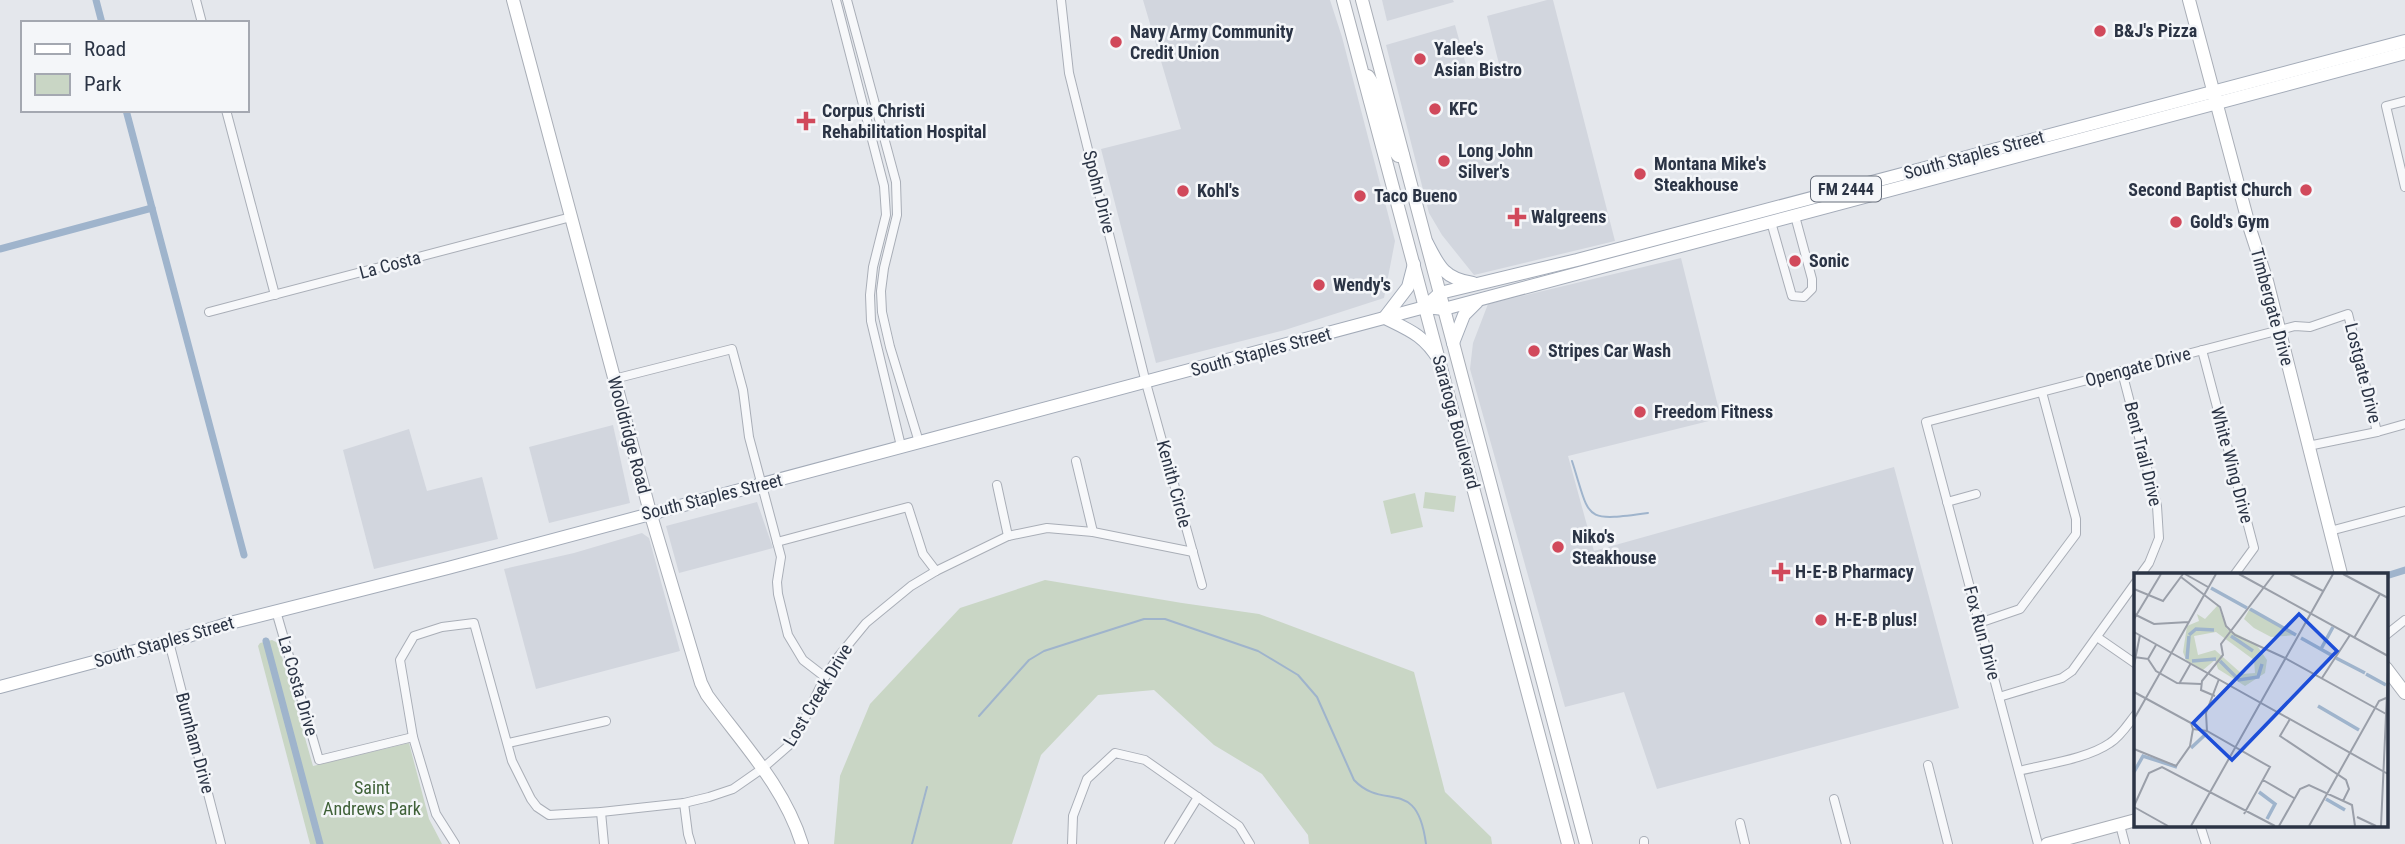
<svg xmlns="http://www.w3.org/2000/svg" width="2405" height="844" font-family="'Roboto Condensed',sans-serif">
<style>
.built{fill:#d2d6de}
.green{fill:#c9d6c5}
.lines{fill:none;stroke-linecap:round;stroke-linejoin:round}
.stream{stroke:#9fb4cc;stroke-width:2}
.canal{stroke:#9fb4cc;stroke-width:7}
.street-casing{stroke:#a9aeb7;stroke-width:10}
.secondary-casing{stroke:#a9aeb7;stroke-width:14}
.primary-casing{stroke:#a3abb8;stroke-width:14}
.street{stroke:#f7f8fa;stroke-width:8}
.secondary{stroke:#fff;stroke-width:12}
.primary{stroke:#fff;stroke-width:12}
.poi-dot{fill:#d1495b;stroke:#f4f6f9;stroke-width:2.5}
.labels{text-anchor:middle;stroke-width:5;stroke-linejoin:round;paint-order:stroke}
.shield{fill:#f4f6f9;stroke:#676e7b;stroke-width:2}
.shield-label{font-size:16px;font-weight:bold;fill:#2b3445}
.poi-label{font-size:18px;font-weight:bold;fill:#2b3445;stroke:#f4f6f9;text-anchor:start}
.street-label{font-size:18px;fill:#2b3445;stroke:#f4f6f9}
.park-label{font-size:18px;fill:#3f6138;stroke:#f4f6f9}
.inset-river{fill:none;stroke:#9fb4cc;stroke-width:3.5}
.inset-road{fill:none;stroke:#9a9fa9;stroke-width:2}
.view{fill:#1d4ed8;fill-opacity:0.15;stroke:#1d4ed8;stroke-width:3.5}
.inset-edge{fill:none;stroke:#2b3445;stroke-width:3.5}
</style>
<rect width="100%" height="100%" fill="#e4e7ec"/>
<g class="built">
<polygon points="1143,0 1330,0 1342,37 1395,241 1384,298 1285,330 1156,363 1101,149 1181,129"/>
<polygon points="1382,0 1453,0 1454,2 1387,21"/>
<polygon points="1547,0 1553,0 1615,241 1474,275 1442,235 1429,213 1386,45 1455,25 1468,72 1499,64 1487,16"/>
<polygon points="1681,258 1721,418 1568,456 1594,551 1894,467 1959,708 1657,789 1624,692 1565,707 1470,369 1473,343 1488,304"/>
<polygon points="613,425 630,503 549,523 529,447"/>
<polygon points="409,429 427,491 482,477 498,539 374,569 343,450"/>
<polygon points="757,502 773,548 679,573 666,526"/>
<polygon points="642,533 649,538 680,651 536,689 504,569 574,553"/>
</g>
<g class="green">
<polygon points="1425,492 1456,496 1454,512 1423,508"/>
<polygon points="1415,493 1423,527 1391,534 1383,501"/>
<polygon points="1045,580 1182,603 1259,614 1414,672 1445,792 1491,837 1492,844 1309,844 1308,835 1262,774 1214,745 1154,690 1098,695 1041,755 1012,844 834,844 840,776 870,704 960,608"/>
<polygon points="272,640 278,643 313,766 409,743 429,819 442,844 310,844 258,646 260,643"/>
</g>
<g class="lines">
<g class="stream">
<path d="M1572 461C1591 520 1582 522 1648 513"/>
<path d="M979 716 1029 660 1044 651 1144 619H1165L1258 651 1298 675 1317 697 1354 780C1384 812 1417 775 1426 844"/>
<polyline points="912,844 927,787"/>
</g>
<g class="canal">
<polyline points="96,0 102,23"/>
<polyline points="126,110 244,555"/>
<polyline points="0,249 152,208"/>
<polyline points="2386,576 2405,570"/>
<polyline points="266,641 320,844"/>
</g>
<g class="street-casing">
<g id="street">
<polyline points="196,0 202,23"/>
<polyline points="836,0 884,186 886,215 873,267 870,295 871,321 901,446"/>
<polyline points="847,0 896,182 897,215 884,268 881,291 882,312 890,347 919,442"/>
<polyline points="1061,0 1069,73 1146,383 1202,585"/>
<polyline points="2405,101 2386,106 2405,187"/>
<polyline points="226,110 275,295"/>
<polyline points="1771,222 1792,296 1804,297 1812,289 1812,279 1795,216"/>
<polyline points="209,312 571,217"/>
<polyline points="2202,350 2254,548 2235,574"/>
<polyline points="2122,372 2157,506 2159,538 2149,563 2141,574"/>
<polyline points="614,379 732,349 743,390 749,437 781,557 777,582 778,594 788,635 803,660 825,677"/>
<polyline points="2308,446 2377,432 2405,424"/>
<polyline points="1076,461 1093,532"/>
<polyline points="997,485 1008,536"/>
<polyline points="1947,502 1976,494"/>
<polyline points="2330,531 2405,511"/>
<polyline points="777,542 908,507 923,554 936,571"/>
<polyline points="276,611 319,760 413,737"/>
<polyline points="1979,623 2020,609 2076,534 2076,519 2042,392"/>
<polyline points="2386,635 2405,620"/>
<polyline points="2097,637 2136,664"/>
<polyline points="169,642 221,844"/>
<polyline points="1999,697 2062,678 2072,671 2136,582"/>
<polyline points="508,743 606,721"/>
<polyline points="1928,765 1948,844"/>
<path d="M2019 771C2046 764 2087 759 2110 743 2121 736 2128 724 2136 714"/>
<polyline points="1834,799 1846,844"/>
<polyline points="684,803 688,834 691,844"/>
<polyline points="601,812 604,844"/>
<polyline points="1740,823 1745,844"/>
<polyline points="2120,825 2125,844"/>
<polyline points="2200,825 2206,844"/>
<polyline points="1644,841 1644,844"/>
<polyline points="455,844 436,814 413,737 400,660 414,636 442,627 474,623 512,761 531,799 537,807 549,815 601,812 684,803 709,797 733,789 763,768 794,741 825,677 838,657 866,623 911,586 936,571 1008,536 1047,528 1093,532 1193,552"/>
<polyline points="1072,844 1073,816 1087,779 1115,753 1145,760 1239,826 1250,844"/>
<polyline points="1169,844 1198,797"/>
<polyline points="2038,844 1926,422 2295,326 2310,327 2348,314 2377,432"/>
</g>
</g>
<g class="secondary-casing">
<g id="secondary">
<path d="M513 0 650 512 701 683 707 695C742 743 784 786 802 844"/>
<polyline points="1343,0 1568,844"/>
<polyline points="1362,0 1586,844"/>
<polyline points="2189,0 2250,229 2267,281 2341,574"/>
<polyline points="1368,76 1377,90 1392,148 1398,156 1403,155"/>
<polyline points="2386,668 2405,693"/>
<polyline points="2047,844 2136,820"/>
</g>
</g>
<g class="primary-casing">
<g id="primary">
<path d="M1427 243C1439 267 1445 279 1473 283"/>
<polyline points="1425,307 1440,293 1577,260 2405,41"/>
<polyline points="1385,317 1408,287 1414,264"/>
<path d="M1385 318C1409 330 1424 335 1439 360"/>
<polyline points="1453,343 1464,315 1477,302"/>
<polyline points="0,687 169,642 230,623 448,568 1425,307 1444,309 2405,53"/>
</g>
</g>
<use href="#street" class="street"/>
<use href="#secondary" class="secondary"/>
<use href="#primary" class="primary"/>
</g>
<g class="poi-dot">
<circle cx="2100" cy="31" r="7"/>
<circle cx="1116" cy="42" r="7"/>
<circle cx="1420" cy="59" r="7"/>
<circle cx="1435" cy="109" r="7"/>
<path d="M802.5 110.5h7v7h7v7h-7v7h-7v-7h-7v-7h7z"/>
<circle cx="1444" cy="161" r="7"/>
<circle cx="1640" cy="174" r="7"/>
<circle cx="2306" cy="190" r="7"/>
<circle cx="1183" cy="191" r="7"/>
<circle cx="1360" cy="196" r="7"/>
<path d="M1513.5 206.5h7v7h7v7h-7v7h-7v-7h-7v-7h7z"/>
<circle cx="2176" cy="222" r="7"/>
<circle cx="1795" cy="261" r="7"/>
<circle cx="1319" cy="285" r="7"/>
<circle cx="1534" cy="351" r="7"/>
<circle cx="1640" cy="412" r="7"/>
<circle cx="1558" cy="547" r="7"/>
<path d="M1777.5 561.5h7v7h7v7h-7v7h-7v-7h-7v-7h7z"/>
<circle cx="1821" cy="620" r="7"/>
</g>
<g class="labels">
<rect class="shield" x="1811" y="176.5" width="70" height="25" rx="5"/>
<g class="shield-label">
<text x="1846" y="195">FM 2444</text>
</g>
<g class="poi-label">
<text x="2114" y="37">B&amp;J's Pizza</text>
<text x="1130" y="38">Navy Army Community<tspan x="1130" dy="21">Credit Union</tspan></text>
<text x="1434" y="55">Yalee's<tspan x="1434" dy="21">Asian Bistro</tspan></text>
<text x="1449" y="115">KFC</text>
<text x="822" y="117">Corpus Christi<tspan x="822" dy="21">Rehabilitation Hospital</tspan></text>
<text x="1458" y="157">Long John<tspan x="1458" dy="21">Silver's</tspan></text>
<text x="1654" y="170">Montana Mike's<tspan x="1654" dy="21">Steakhouse</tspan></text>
<text x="2292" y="196" text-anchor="end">Second Baptist Church</text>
<text x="1197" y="197">Kohl's</text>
<text x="1374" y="202">Taco Bueno</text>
<text x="1531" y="223">Walgreens</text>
<text x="2190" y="228">Gold's Gym</text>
<text x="1809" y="267">Sonic</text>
<text x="1333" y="291">Wendy's</text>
<text x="1548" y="357">Stripes Car Wash</text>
<text x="1654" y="418">Freedom Fitness</text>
<text x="1572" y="543">Niko's<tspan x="1572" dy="21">Steakhouse</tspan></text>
<text x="1795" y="578">H-E-B Pharmacy</text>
<text x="1835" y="626">H-E-B plus!</text>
</g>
<g class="street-label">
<text transform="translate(1974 155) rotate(-15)" y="6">South Staples Street</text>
<text transform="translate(1099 192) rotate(76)" y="6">Spohn Drive</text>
<text transform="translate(390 265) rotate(-15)" y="6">La Costa</text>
<text transform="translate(2272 307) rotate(75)" y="6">Timbergate Drive</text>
<text transform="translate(1261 352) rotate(-15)" y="6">South Staples Street</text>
<text transform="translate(2138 367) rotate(-15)" y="6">Opengate Drive</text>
<text transform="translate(2363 373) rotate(76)" y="6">Lostgate Drive</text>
<text transform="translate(1456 422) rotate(75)" y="6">Saratoga Boulevard</text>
<text transform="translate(629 435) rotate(75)" y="6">Wooldridge Road</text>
<text transform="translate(2143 454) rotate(76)" y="6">Bent Trail Drive</text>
<text transform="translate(2232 465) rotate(75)" y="6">White Wing Drive</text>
<text transform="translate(1174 484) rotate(75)" y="6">Kenith Circle</text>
<text transform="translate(712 497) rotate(-14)" y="6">South Staples Street</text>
<text transform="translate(1982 633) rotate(75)" y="6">Fox Run Drive</text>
<text transform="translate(164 642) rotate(-16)" y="6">South Staples Street</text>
<text transform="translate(298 686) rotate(74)" y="6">La Costa Drive</text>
<text transform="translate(818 695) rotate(-59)" y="6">Lost Creek Drive</text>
<text transform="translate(195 743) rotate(75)" y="6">Burnham Drive</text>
</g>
<g class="park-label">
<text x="372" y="794">Saint<tspan x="372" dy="21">Andrews Park</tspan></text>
</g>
</g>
<g transform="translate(2134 573)">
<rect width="254" height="254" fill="#e4e7ec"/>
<path d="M84 32 93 56 122 71 133 87 131 100 111 113 84 96 81 87 69 97 52 87 49 79 53 53 65 48 63 41 71 46ZM82 59 120 87 121 100 108 101 81 77 64 82 60 63ZM116 35 163 62 137 64 120 55 110 46Z" fill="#c9d6c5" fill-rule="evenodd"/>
<path class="inset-river" d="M77 15 113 35M116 36 162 62M55 62 62 56 80 57M97 63 119 78M167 65 199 83M187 76 199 54M202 85 231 100M53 86 55 63M58 88 82 86M86 88 105 107 124 104 128 91M232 101 252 112M184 133 225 157M57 175 73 160M0 199 9 183 43 194M125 219 141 231 133 246M192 226 211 237"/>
<path class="inset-road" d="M51 1 74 14M105 1 254 83M156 1 189 18M209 1 254 25M47 4 86 34 92 53 101 62 151 85M0 16 29 28 49 1M0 41 20 51 55 49M0 46 27 1M0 59 254 201M220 65 246 21M0 84 14 86 22 72M151 85 254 142M14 86 22 98 43 110 67 111M0 92 6 62M188 105 216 62M45 111 57 90M0 119 57 150 59 156M81 123 67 117 68 108 89 82 87 71 140 1M0 146 82 1M156 146 146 163 212 207 215 216 209 228M59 156 73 158 136 194 110 241M73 158 72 140 85 106M0 176 42 193 56 173 59 156M129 207 160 225M0 233 15 200 28 194 141 253M0 234 34 253M223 244 242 253M57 253 199 1M145 253 166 216 175 212 218 232 221 253M175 253 245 128 252 125M247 253 254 98"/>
<path class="view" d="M165 41 203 78 98 187 59 150Z"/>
<rect width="254" height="254" class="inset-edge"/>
</g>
<rect x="21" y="21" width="228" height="91" fill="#f4f6f9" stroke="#a4a8b1" stroke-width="2"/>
<rect x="35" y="44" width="35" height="10" fill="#ffffff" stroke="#a4a8b1" stroke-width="2"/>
<text x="84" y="56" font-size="21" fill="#2b3445">Road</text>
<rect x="35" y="74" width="35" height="21" fill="#c9d6c5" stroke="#a4a8b1" stroke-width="2"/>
<text x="84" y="91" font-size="21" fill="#2b3445">Park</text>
</svg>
